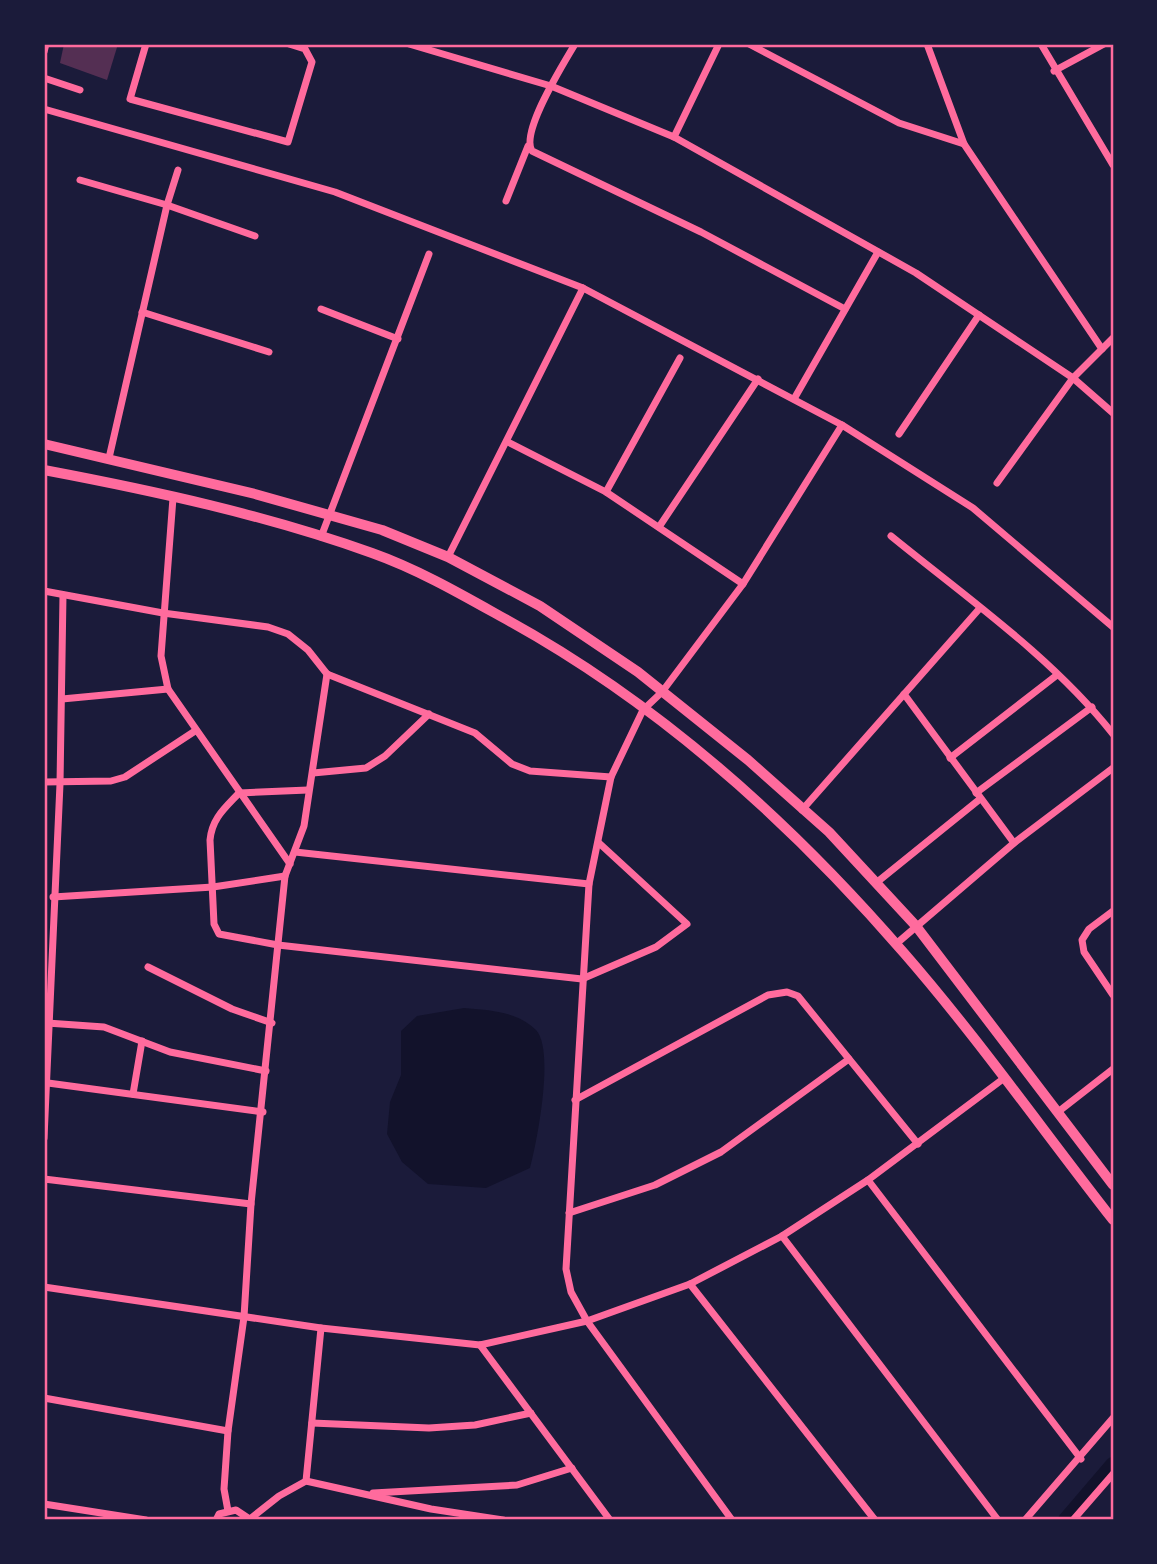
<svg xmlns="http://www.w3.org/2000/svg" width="1157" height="1564" font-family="'Nunito Sans',sans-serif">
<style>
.water{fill:#12122b}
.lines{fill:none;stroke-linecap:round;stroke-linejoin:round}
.canal{stroke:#12122b;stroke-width:16}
.building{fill:#542f53}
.minor{stroke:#ff6b9d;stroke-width:7}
.secondary{stroke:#ff6b9d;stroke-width:10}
.neatline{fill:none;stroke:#ff6b9d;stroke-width:2.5}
</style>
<rect width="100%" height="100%" fill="#1b1b3a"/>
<path class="water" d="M464 1008C488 1010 517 1011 536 1030 555 1050 537 1142 530 1168L486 1188 428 1184 402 1162 387 1134 390 1102 401 1075V1031L417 1016Z"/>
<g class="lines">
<polyline class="canal" points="1066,1520 1113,1465"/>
</g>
<polygon class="building" points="64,44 118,44 107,80 60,63"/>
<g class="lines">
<g class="minor">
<polyline points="146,44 130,99 288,142 312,62 305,49 289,44"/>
<polyline points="409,44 551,86 674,137 916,273 1073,378 1113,413"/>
<path d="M575 44C564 63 520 132 532 151L701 232 845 309"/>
<polyline points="749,44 899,123 964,144"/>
<polyline points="927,44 964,144 1102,349"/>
<polyline points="1041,44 1113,165"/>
<polyline points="44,52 46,44"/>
<polyline points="1054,71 1104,44"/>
<polyline points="44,78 80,90"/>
<polyline points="44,109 335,192 583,288 448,557"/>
<polyline points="674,137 719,44"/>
<polyline points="80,180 167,205 255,236"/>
<polyline points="506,201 528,146"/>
<polyline points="583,288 842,425 973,508 1113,627"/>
<polyline points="321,309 398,339"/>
<polyline points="142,312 269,352"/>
<polyline points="794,399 878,252"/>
<polyline points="899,434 979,315"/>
<polyline points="508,442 606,492 743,584"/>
<polyline points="109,458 167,205 178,170"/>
<polyline points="997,483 1073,378 1113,338"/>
<polyline points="606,492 680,358"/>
<polyline points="173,498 161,656 168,689 290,864"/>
<polyline points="659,527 758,379"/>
<path d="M891 536C967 598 1052 657 1113 734"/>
<polyline points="321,537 429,254"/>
<polyline points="44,591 163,613 268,627 288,634 308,650 327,674 475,733 512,764 530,771 611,777"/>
<polyline points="904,694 1014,843"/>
<polyline points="62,699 168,689"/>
<polyline points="950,758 1057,675"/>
<polyline points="313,773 366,768 385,756 429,714"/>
<polyline points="44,782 111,781 125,777 195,731"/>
<path d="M308 790 239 793C225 808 212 818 210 840L214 924 219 934 278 945 582 979 656 947 687 924 599 843"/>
<polyline points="976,793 1092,707"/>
<polyline points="802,810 980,608"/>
<polyline points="295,852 589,884"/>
<polyline points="876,883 980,799"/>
<polyline points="53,897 213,887 285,876"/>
<polyline points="1113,911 1089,929 1082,940 1084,952 1113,995"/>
<polyline points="896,944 1014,843 1113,768"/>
<polyline points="148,967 232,1009 272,1023"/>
<polyline points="47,1023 104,1027 170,1052 266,1071"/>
<polyline points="48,1083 263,1112"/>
<polyline points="133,1094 142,1041"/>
<polyline points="575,1100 768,995 787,992 798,996 918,1144"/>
<polyline points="1058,1112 1113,1069"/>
<polyline points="44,1138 60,784 63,595"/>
<polyline points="44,1179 251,1204"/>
<polyline points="868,1180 1081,1459"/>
<polyline points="569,1213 655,1185 721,1152 849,1059"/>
<polyline points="782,1236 998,1520"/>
<polyline points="690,1284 875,1520"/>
<polyline points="44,1287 321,1328 480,1345 587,1321 690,1284 782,1236 868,1180 1003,1079"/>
<polyline points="480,1345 610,1520"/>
<polyline points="44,1398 228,1431"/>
<polyline points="312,1423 429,1428 475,1425 531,1413"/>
<polyline points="306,1481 321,1328"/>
<polyline points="373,1493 517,1485 572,1468"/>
<polyline points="44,1504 146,1520"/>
<polyline points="228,1511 224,1489 228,1431 244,1317 251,1204 285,876 304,826 327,674"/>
<polyline points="250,1519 279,1496 306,1481 431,1509 503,1520"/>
<polyline points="216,1520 219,1514 236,1510 251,1520"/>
<polyline points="732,1520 587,1321 571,1292 566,1269 589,884 611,777 643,710 662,692 743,584 842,425"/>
<polyline points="1025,1520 1113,1418"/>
<polyline points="1073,1520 1113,1474"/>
</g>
<g class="secondary">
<polyline points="44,444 255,494 382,530 448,557 540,606 638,672 748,760 829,832 916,926 1113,1185"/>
<path d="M44 470C155 491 266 515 372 553 417 569 459 593 500 616 655 700 789 820 904 953 978 1038 1044 1132 1113 1220"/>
</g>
</g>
<rect width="1157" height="1564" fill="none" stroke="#1b1b3a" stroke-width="91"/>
<rect x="46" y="46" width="1066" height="1472" class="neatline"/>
</svg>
